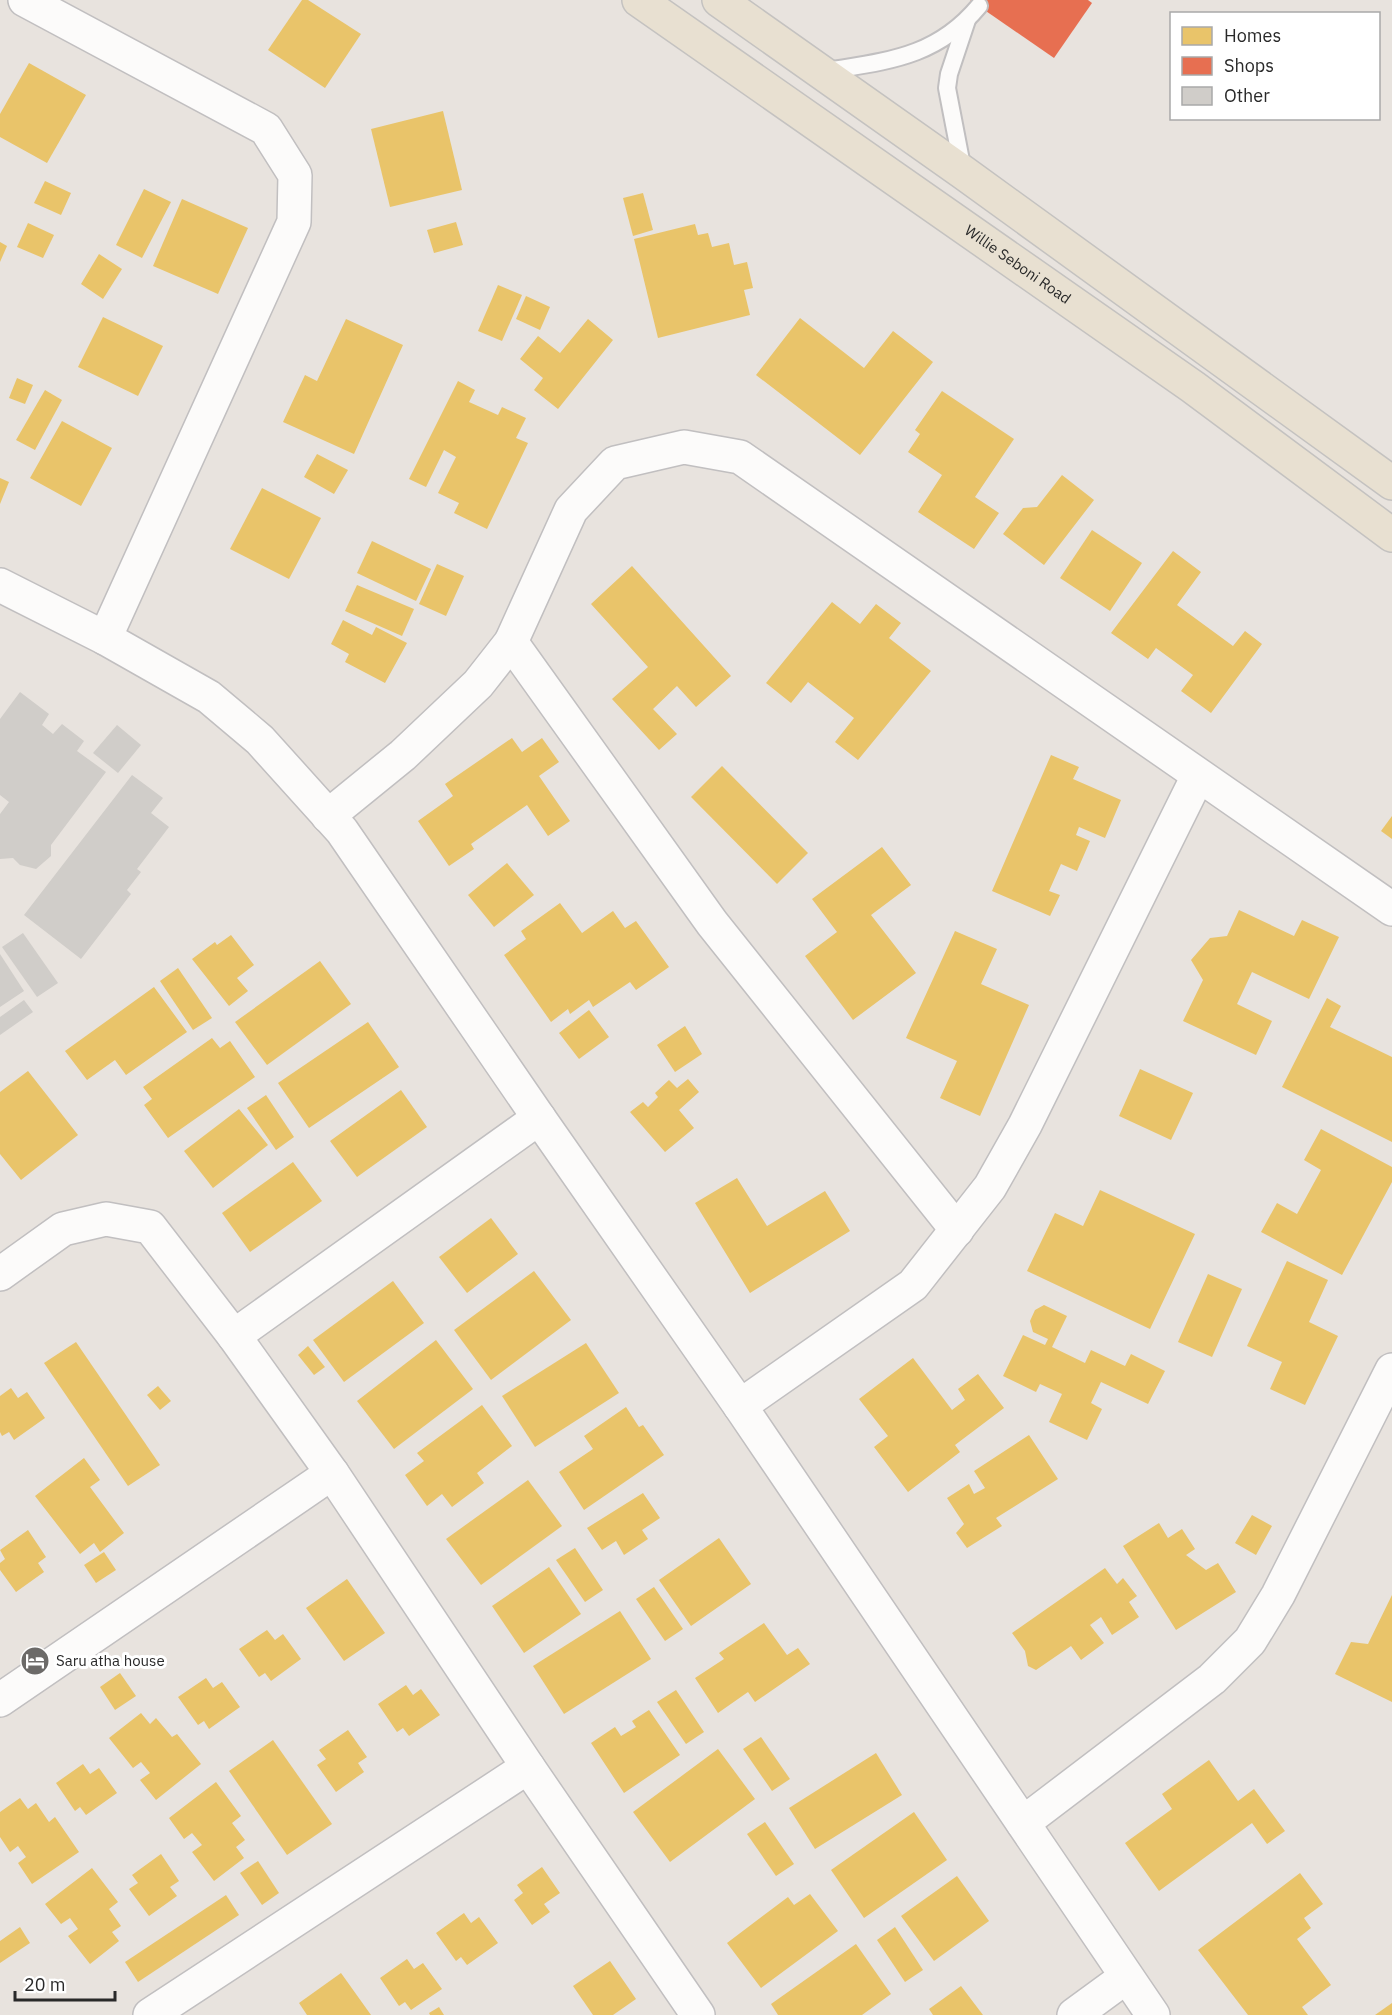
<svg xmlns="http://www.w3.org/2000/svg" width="1392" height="2015" font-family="'IBM Plex Sans',sans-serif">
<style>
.homes{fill:#e9c46a}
.shops{fill:#e76f51}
.building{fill:#d0cdc9}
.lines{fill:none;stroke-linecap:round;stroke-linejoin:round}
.service-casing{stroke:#c1bfc0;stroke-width:20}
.minor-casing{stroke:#c1bfc0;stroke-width:36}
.primary-casing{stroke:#c4c2c0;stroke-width:36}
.service{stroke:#fcfbfa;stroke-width:16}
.minor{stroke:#fcfbfa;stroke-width:33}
.primary{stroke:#e8e0d1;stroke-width:33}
.labels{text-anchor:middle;stroke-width:6;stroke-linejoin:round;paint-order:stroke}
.street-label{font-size:15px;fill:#292929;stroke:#fff}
.poi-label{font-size:15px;fill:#292929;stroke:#fff;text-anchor:start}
</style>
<rect width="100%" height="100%" fill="#e8e3de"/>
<g class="homes">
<polygon points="302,0 308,0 361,34 325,88 268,50"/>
<polygon points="29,63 86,95 47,163 0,137 0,114"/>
<polygon points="443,111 462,190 390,207 371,129"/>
<polygon points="45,181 71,193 61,215 34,203"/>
<polygon points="144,189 171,202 142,258 116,245"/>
<polygon points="643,193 653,230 633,236 623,198"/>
<polygon points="182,199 248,228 218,294 153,266"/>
<polygon points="456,222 463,245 434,253 427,230"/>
<polygon points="28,223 54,235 43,258 17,247"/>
<polygon points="695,224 698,235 708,233 712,247 729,243 734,265 747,262 753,288 744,290 750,315 658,338 634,239"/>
<polygon points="0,242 7,246 0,262"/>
<polygon points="99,254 122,269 103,299 81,284"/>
<polygon points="498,285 522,295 502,341 478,331"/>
<polygon points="526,296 550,307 540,330 516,319"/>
<polygon points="103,317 163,346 138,396 78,367"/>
<polygon points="800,318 864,368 893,331 933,362 860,455 756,375"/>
<polygon points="346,319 403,345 354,454 283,422 305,375 317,381"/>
<polygon points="588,319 613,340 558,409 534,390 543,378 520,359 538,336 560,353"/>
<polygon points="17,378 33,385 25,404 9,398"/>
<polygon points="458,381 475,390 469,402 498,415 502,407 526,418 516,438 528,443 487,529 454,513 459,503 438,493 456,457 444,450 426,487 409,479"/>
<polygon points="45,390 62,400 35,450 16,440"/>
<polygon points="942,391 1014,439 975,497 999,513 974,549 918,512 942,475 908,452 920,434 915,430"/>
<polygon points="62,421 112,448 81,506 30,478"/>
<polygon points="317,454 348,470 334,494 304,477"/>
<polygon points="1062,475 1094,500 1044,565 1003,534 1023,508 1037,507"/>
<polygon points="0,478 9,482 0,504"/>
<polygon points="262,488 321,518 289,579 230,549"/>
<polygon points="1092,530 1142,563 1110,611 1060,578"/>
<polygon points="372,541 431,569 416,601 357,573"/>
<polygon points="1173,551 1201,572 1177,605 1233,646 1245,631 1262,644 1211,713 1181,691 1193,675 1156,648 1148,659 1111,633"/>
<polygon points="437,564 464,576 446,616 419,604"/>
<polygon points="632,566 731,676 696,707 677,686 653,709 677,734 659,750 612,699 648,667 591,604"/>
<polygon points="357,585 414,609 402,636 345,611"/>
<polygon points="832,602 860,624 876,604 901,623 889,638 931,671 858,760 835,742 854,718 808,682 791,703 766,683"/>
<polygon points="343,620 372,635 376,627 407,643 385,683 345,662 349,654 331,644"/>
<polygon points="512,738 522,752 542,738 559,762 539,776 570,821 548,836 527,805 471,844 474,849 449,866 418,821 453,796 445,784"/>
<polygon points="1051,755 1079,767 1073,779 1121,800 1105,838 1079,827 1076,835 1090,841 1077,871 1061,864 1049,891 1060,895 1050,916 992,891"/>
<polygon points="722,766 808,853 777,884 691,797"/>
<polygon points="1392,816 1392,839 1381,831"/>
<polygon points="882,847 911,885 871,915 916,973 853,1020 805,956 837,932 812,899"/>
<polygon points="507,863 534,895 494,927 468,895"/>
<polygon points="560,903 582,933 613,911 625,928 636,921 669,967 636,990 630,982 593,1007 589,1000 570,1014 568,1009 551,1022 504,955 526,939 521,931"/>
<polygon points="1239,910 1294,936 1302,920 1339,937 1309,999 1252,972 1237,1004 1272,1021 1256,1055 1183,1021 1203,980 1191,960 1210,938 1227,936"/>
<polygon points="955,931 997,949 981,984 1029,1005 980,1116 940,1098 957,1061 906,1038"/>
<polygon points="231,935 254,965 237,978 248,991 229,1006 192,959 215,942 217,945"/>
<polygon points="320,961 351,1004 267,1065 235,1022"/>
<polygon points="178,968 212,1018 193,1030 160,981"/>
<polygon points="154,987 187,1032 126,1075 115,1060 87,1080 65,1051"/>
<polygon points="1327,998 1341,1006 1330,1027 1392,1057 1392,1142 1282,1087"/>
<polygon points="589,1010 609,1037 579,1059 559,1033"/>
<polygon points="368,1022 399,1067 309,1128 278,1083"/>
<polygon points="685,1026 702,1054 675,1072 657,1045"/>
<polygon points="212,1038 220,1048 230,1041 255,1077 168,1138 144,1105 152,1099 143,1087"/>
<polygon points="1140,1069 1193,1093 1171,1140 1119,1116"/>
<polygon points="28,1071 78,1135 21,1180 0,1154 0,1092"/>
<polygon points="688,1079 699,1092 679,1110 694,1128 665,1152 630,1112 643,1102 648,1107 658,1097 655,1093 669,1080 677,1088"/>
<polygon points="401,1090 427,1127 357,1177 330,1141"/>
<polygon points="266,1095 294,1137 276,1150 247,1108"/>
<polygon points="239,1109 268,1145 213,1188 184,1151"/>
<polygon points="1321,1129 1392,1167 1392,1182 1342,1275 1261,1232 1277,1203 1297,1214 1321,1170 1304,1160"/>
<polygon points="293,1162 322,1201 250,1252 222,1213"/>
<polygon points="737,1178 767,1226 825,1191 850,1231 750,1293 695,1203"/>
<polygon points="1100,1190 1195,1234 1150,1329 1027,1271 1055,1213 1083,1226"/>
<polygon points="491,1218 518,1254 467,1293 439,1257"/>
<polygon points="1287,1261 1328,1280 1309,1322 1338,1336 1305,1405 1270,1389 1282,1362 1247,1346"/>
<polygon points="534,1271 571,1320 491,1380 454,1330"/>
<polygon points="1208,1274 1242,1289 1212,1357 1178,1342"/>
<polygon points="393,1281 424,1323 344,1382 313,1340"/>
<polygon points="1044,1305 1067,1316 1052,1347 1085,1363 1091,1350 1125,1366 1131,1354 1165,1371 1148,1404 1101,1382 1091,1403 1102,1409 1087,1440 1049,1422 1062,1394 1040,1384 1036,1392 1003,1376 1023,1335 1045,1345 1048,1339 1033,1332 1030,1321 1035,1310"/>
<polygon points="436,1340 473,1389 394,1449 357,1401"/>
<polygon points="76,1342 160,1465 128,1486 44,1363"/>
<polygon points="586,1343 619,1393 535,1447 502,1396"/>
<polygon points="308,1346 325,1367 314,1375 298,1355"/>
<polygon points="913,1358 952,1410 965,1400 958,1389 978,1374 1004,1408 955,1445 960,1452 908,1492 874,1447 888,1436 859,1399"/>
<polygon points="158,1386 171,1401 160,1410 147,1395"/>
<polygon points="11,1388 18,1398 27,1392 45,1418 14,1440 9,1432 2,1436 0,1432 0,1396"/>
<polygon points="482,1405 512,1446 477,1473 484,1483 452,1507 442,1494 427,1506 405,1475 424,1461 417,1453"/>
<polygon points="626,1407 639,1427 643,1425 664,1455 584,1510 559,1472 593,1449 584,1436"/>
<polygon points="1029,1435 1058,1479 996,1518 1002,1526 967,1548 956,1533 964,1524 947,1498 969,1484 974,1494 985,1488 974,1471"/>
<polygon points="84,1458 100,1480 90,1487 124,1533 100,1552 94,1543 80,1554 35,1496"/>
<polygon points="528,1480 562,1526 481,1585 446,1539"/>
<polygon points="643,1493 660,1518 642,1530 648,1539 624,1555 616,1541 602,1550 587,1528"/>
<polygon points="1252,1515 1272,1526 1256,1555 1235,1543"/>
<polygon points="1159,1523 1168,1538 1182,1529 1195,1549 1186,1555 1206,1570 1218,1563 1236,1592 1176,1630 1123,1546"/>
<polygon points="28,1530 46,1557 38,1563 44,1572 16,1592 0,1570 0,1563 5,1559 0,1550"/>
<polygon points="719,1538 751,1584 691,1626 659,1580"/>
<polygon points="575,1548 603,1590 585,1602 556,1560"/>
<polygon points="104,1552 116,1570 96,1583 84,1565"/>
<polygon points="549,1567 581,1614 524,1653 492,1606"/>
<polygon points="1105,1568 1117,1584 1123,1578 1137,1596 1129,1602 1139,1617 1112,1635 1101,1617 1090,1625 1104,1643 1081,1660 1071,1646 1036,1670 1028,1666 1025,1651 1012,1633"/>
<polygon points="347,1579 385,1633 344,1661 306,1608"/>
<polygon points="654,1587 683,1629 665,1641 636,1599"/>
<polygon points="1392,1595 1392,1702 1335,1674 1351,1642 1368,1644"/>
<polygon points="620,1611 651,1659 564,1714 533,1666"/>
<polygon points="764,1623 787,1655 798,1648 810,1664 755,1702 748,1692 718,1713 695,1678 724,1659 719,1653"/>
<polygon points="267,1630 275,1640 283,1634 301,1659 271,1681 265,1673 259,1677 239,1649"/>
<polygon points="120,1673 136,1696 115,1710 100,1687"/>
<polygon points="206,1678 213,1688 222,1682 240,1707 209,1729 204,1721 198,1725 178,1697"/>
<polygon points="406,1685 413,1695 421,1689 440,1715 409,1736 403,1728 397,1732 378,1704"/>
<polygon points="676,1690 704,1732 686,1744 657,1702"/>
<polygon points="649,1710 680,1755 624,1793 591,1743 615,1727 621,1736 636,1727 632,1721"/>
<polygon points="141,1713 150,1724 156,1718 172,1737 177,1734 201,1764 156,1800 140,1780 150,1773 141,1762 133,1768 109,1738"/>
<polygon points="348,1730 367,1757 358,1763 364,1772 336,1792 317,1765 326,1759 319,1750"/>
<polygon points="761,1737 790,1779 772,1791 743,1749"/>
<polygon points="273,1740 332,1824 287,1855 229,1771"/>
<polygon points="718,1749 755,1799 670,1862 633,1812"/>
<polygon points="876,1753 902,1795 815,1849 789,1808"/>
<polygon points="1209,1760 1238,1801 1254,1789 1285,1831 1267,1844 1252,1823 1159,1891 1125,1843 1172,1809 1162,1794"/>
<polygon points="83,1764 90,1774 99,1768 117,1793 86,1815 80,1807 75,1811 56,1783"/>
<polygon points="216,1782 241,1816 232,1823 245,1840 236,1847 244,1858 214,1881 192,1852 202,1845 192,1833 184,1839 169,1818"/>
<polygon points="20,1798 28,1809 36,1803 49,1822 55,1817 79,1852 32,1884 18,1863 26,1857 18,1846 10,1852 0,1837 0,1812"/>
<polygon points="914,1812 947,1860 864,1918 831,1870"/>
<polygon points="765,1822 794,1864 776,1876 747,1834"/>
<polygon points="161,1854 179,1881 170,1887 177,1896 149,1916 129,1889 138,1883 132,1875"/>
<polygon points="258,1861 279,1893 262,1905 240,1873"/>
<polygon points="542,1867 560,1893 544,1904 550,1912 532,1925 514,1900 523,1893 517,1885"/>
<polygon points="92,1868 118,1902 109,1909 121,1926 112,1932 119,1941 90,1964 68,1936 78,1929 70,1918 61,1924 45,1904"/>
<polygon points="1300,1873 1323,1904 1304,1918 1311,1928 1297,1939 1331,1985 1302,2007 1308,2015 1248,2015 1198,1950"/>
<polygon points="957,1876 989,1921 934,1961 901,1916"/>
<polygon points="810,1894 838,1931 761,1988 727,1943 788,1897 794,1905"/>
<polygon points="226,1895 239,1915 138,1982 125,1962"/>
<polygon points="464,1913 471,1923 479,1917 498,1943 467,1965 461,1957 456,1961 436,1933"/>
<polygon points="20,1927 30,1943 0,1963 0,1941"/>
<polygon points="895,1927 923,1970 905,1982 877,1940"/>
<polygon points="856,1944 891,1994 862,2015 778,2015 771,2004"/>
<polygon points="407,1959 414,1969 423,1963 442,1989 411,2010 405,2002 399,2006 380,1978"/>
<polygon points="610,1961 636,1999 613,2015 593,2015 573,1986"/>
<polygon points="341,1973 371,2015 307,2015 299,2003"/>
<polygon points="961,1986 983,2015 933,2015 929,2009"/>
<polygon points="1392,2003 1392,2015 1375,2015"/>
<polygon points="439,2007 444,2015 430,2015 429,2013"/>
</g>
<polygon class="shops" points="970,0 1088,0 1092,3 1054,58"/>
<g class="building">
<polygon points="20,692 49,714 42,725 53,734 62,724 84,741 77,751 106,772 51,845 51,856 36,869 20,865 13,858 0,859 0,814 9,802 0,795 0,719"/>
<polygon points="117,725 141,745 118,773 93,753"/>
<polygon points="132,775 163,798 151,813 169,827 137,869 141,872 127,890 131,894 81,959 24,915"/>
<polygon points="23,933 58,983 37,997 2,947"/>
<polygon points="0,954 24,991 0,1007"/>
<polygon points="24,1000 33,1012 0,1035 0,1017"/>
</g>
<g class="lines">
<g class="service-casing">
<g id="service">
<path d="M821 72C884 61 935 59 979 6"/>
<polyline points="963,171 947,88 949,74 967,20"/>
</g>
</g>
<g class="minor-casing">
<g id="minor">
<polyline points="25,0 266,129 295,175 294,222 105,638"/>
<polyline points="0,585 105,638 209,697 260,740 342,831 539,1118 740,1406 1153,2015"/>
<polyline points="511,642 712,923 957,1230"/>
<polyline points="328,816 403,755 478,684 511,642 571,510 615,463 684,447 740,457 1392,909"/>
<polyline points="0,1274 63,1229 106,1219 150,1227 234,1336 332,1473 528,1767 698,2015"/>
<polyline points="234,1336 539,1118"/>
<polyline points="740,1406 913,1285 990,1187 1025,1125 1198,776"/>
<polyline points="0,1700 332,1473"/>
<polyline points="1023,1823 1212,1679 1250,1641 1278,1595 1392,1370"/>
<polyline points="150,2015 528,1767"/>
<polyline points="1074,2015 1126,1977"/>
</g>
</g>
<g class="primary-casing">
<g id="primary">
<path id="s1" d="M639 0 1193 387 1392 535"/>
<polyline points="719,0 964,173 1392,483"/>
</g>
</g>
<use href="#service" class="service"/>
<use href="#minor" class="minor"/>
<use href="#primary" class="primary"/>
</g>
<defs>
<g id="hotel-disc" transform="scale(1.5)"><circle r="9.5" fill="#6c6a68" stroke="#fff"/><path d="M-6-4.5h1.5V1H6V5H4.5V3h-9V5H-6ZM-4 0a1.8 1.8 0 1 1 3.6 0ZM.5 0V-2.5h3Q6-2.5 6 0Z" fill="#fff"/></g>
</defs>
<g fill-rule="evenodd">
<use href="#hotel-disc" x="35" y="1661"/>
</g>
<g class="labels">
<g class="street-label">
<text dy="5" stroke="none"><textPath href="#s1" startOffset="462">Willie Seboni Road</textPath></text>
</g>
<g class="poi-label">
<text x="56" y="1666">Saru atha house</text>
</g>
</g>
<rect x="1170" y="12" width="210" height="108" fill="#ffffff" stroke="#a9a9a9" stroke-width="1.5"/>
<rect x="1182" y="27" width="30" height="18" fill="#e9c46a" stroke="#a9a9a9" stroke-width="1.5"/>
<text x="1224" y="42" font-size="18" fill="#292929">Homes</text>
<rect x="1182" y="57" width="30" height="18" fill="#e76f51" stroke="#a9a9a9" stroke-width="1.5"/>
<text x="1224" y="72" font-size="18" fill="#292929">Shops</text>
<rect x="1182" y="87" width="30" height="18" fill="#d0cdc9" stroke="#a9a9a9" stroke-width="1.5"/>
<text x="1224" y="102" font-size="18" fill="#292929">Other</text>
<path d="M15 1991v9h100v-9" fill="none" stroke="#292929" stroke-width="3"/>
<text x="24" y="1991" font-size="18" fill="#292929" stroke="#ffffff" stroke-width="4.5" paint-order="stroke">20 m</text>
</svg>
